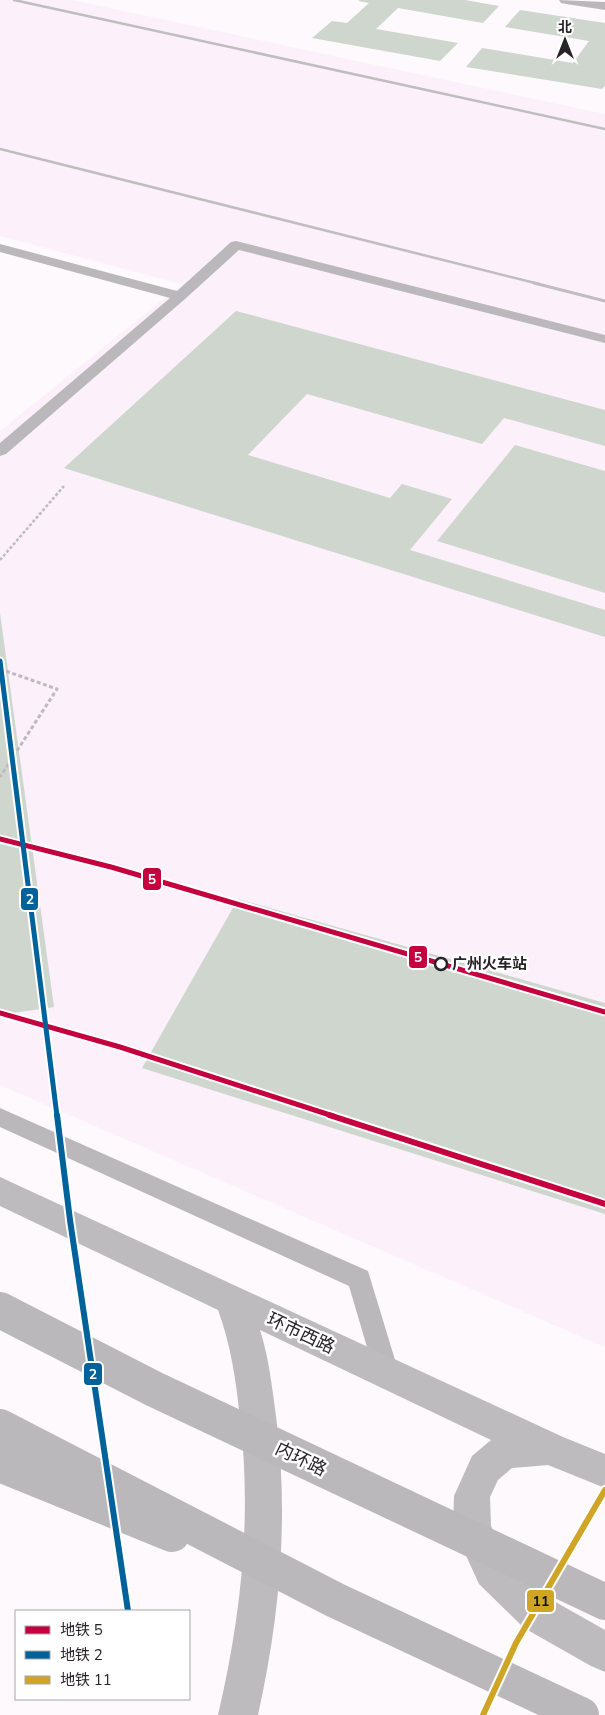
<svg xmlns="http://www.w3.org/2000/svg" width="605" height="1715" font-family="'Nunito Sans','Noto Sans SC',sans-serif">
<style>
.built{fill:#fcf0fb}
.building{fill:#ced6cd}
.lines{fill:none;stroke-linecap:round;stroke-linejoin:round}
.path-far1{stroke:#bdbbbd;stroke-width:2.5;stroke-dasharray:3 2;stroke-linecap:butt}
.path{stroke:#bdbbbd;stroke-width:3;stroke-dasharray:4 2.5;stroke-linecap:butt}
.service{fill:#bbb8bb;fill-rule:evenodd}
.tertiary{fill:#bbb8bb;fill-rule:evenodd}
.primary{fill:#bdbbbd;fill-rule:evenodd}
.rail-far1{stroke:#bfbdbf;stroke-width:2.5}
.rail{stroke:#bfbdbf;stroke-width:3}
.trunk-bridge{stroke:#bbb8bb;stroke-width:36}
.metro-1-far1-casing{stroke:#fff;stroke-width:9}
.metro-1-casing{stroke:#fff;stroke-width:10}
.metro-2-far1-casing{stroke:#fff;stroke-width:9}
.metro-2-casing{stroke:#fff;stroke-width:10}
.metro-3-casing{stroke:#fff;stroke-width:10}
.metro-1-far1{stroke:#c5003e;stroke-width:5}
.metro-1{stroke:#c5003e;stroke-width:6}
.metro-2-far1{stroke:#00629b;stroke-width:5}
.metro-2{stroke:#00629b;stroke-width:6}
.metro-3{stroke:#d0a526;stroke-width:6}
.stop-dot{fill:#fff;stroke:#282328;stroke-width:2.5}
.labels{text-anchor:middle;stroke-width:5;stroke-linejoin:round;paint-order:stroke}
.stop-label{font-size:15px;font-weight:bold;fill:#282328;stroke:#fff;text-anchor:start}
.near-street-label{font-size:18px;fill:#282328;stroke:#fff}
.line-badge{stroke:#fff;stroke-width:2}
.badge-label{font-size:14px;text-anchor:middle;font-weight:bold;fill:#fff}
.pale-badge-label{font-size:14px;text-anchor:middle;font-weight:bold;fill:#111}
</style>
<rect width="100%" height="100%" fill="#fdf9fd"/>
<polygon class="built" points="0,0 72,0 605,114 605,1347 0,1085 0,431 182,284 0,236"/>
<g class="building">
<polygon points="360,0 465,0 499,6 483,23 398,8 376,29 458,43 440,61 312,38 332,21 347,23 369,3 358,1"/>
<polygon points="520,10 605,23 605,86 602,89 466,67 482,48 573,63 589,41 505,27"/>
<polygon points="236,311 605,410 605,446 504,418 482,444 307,394 248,455 390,498 402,484 452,499 410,550 605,610 605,637 64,468"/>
<polygon points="515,445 605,471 605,593 437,541"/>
<polygon points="0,613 54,1007 0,1015"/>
<polygon points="238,899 605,1003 605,1214 142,1068"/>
</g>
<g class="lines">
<polyline class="path-far1" points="0,560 64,486"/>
<polyline class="path" points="0,669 57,689 0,777"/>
<g class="service">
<polygon points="236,241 605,335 605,343 239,250 185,299 6,454 0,456 0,443 170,298 0,252 0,244 177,291 231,242"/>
<polygon points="0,1108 368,1271 399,1373 395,1381 386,1385 377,1381 349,1286 0,1127"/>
</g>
<polygon class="tertiary" points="559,0 605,2 605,10 566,4 561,3"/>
<path class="primary" d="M0 1177 563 1437 605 1454V1488L548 1465 512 1468 498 1480 490 1497 491 1526 505 1558 552 1600 605 1630V1672L591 1666 524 1628 479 1584 453 1527 454 1496 472 1456 491 1440 260 1330C269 1358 272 1387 276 1416 289 1517 280 1616 258 1715H218C241 1617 252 1518 240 1418 236 1381 231 1345 218 1310L0 1206Z"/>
<g class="rail-far1">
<polyline points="14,0 605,129"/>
<polyline points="0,149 539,284"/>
</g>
<polyline class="rail" points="534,283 605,301"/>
<g class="trunk-bridge">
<polyline points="0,1310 154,1389 605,1602"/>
<polyline points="0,1427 335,1600 581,1715"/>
<polyline points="0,1464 172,1534"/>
</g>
<g class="metro-1-far1-casing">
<g id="metro-1-far1">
<polyline points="0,839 111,867 605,1012"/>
<polyline points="0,1013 120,1047 333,1116"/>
</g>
</g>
<g class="metro-1-casing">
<polyline id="metro-1" points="329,1115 605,1204"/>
</g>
<g class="metro-2-far1-casing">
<polyline id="metro-2-far1" points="0,661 57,1116"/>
</g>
<g class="metro-2-casing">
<polyline id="metro-2" points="57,1115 70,1220 128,1611"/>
</g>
<g class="metro-3-casing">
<polyline id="metro-3" points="483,1715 516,1643 605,1490"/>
</g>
<use href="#metro-1-far1" class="metro-1-far1"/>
<use href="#metro-1" class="metro-1"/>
<use href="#metro-2-far1" class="metro-2-far1"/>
<use href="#metro-2" class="metro-2"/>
<use href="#metro-3" class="metro-3"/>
</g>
<circle class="stop-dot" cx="441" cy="964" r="6"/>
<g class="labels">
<g class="stop-label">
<text x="452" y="969">广州火车站</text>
</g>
<g class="near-street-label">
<text transform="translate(301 1333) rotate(25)" y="6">环市西路</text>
<text transform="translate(301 1459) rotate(26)" y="6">内环路</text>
</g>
</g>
<g class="line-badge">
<rect x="142" y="867" width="20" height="24" rx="5" fill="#c5003e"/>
<rect x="20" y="887" width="19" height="24" rx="5" fill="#00629b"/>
<rect x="408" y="945" width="20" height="24" rx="5" fill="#c5003e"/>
<rect x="83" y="1362" width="20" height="24" rx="5" fill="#00629b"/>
<rect x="526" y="1589" width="29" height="24" rx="5" fill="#d0a526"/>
</g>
<g class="badge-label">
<text x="152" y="884">5</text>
<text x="30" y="904">2</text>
<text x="418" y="962">5</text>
<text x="93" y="1379">2</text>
</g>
<g class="pale-badge-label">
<text x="541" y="1606">11</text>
</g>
<rect x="15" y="1610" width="175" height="90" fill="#ffffff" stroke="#a9a7a9"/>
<rect x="25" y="1626" width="25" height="8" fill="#c5003e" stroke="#a9a7a9"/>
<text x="60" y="1635" font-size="15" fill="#282328">地铁 5</text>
<rect x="25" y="1651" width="25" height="8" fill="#00629b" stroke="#a9a7a9"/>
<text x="60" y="1660" font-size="15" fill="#282328">地铁 2</text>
<rect x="25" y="1676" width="25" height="8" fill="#d0a526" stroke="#a9a7a9"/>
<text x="60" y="1685" font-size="15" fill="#282328">地铁 11</text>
<g transform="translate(565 40)" stroke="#ffffff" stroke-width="4" paint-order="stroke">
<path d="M0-4L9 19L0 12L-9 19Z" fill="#282328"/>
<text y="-8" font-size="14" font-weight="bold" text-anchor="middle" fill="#282328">北</text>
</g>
</svg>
